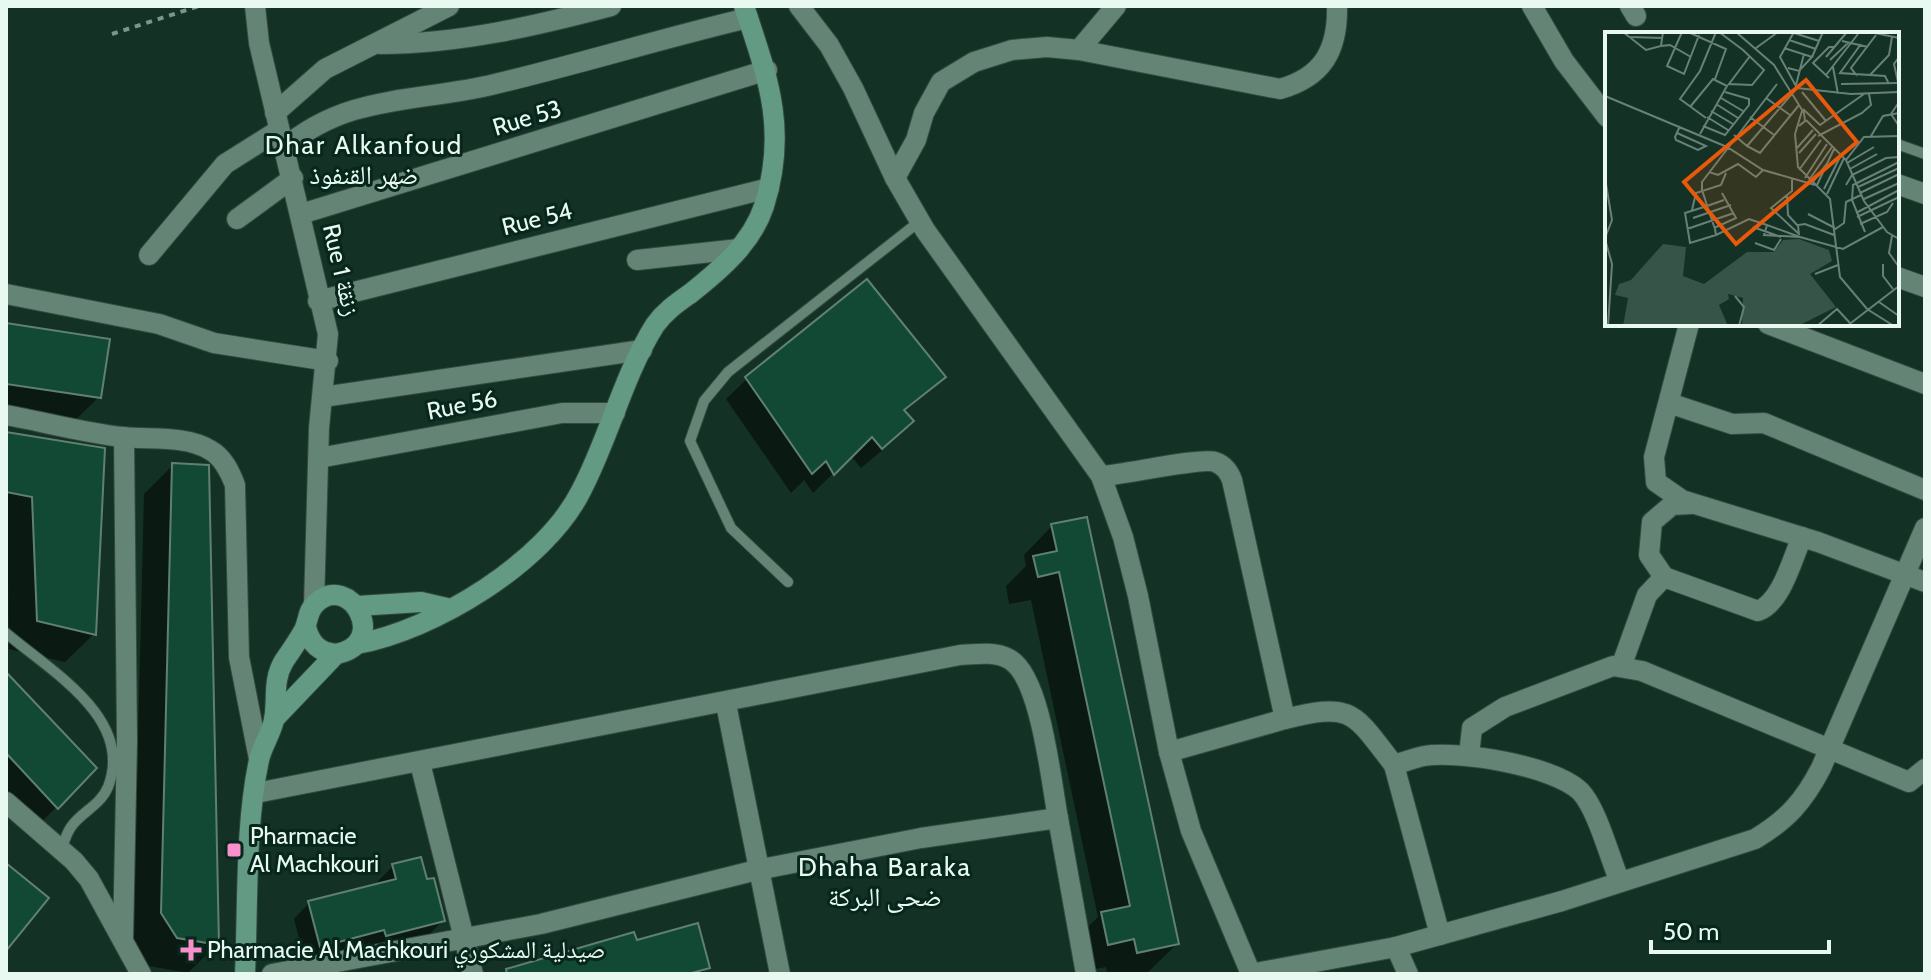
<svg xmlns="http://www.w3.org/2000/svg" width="1931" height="980" font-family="Cabin,'Noto Naskh Arabic',sans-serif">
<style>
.shadow{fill:#0007}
.building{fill:#114935;stroke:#608072;stroke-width:2}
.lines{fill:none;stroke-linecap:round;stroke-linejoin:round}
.lane-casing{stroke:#334a40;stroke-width:12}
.street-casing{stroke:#334a40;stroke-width:22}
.secondary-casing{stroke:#334a40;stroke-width:22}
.path{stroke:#7e958b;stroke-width:4;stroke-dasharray:6 6;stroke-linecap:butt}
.lane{stroke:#648475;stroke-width:10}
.street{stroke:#648475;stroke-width:20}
.secondary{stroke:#629a83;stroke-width:20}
.poi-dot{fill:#f890cc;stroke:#08271c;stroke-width:3}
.labels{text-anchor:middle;stroke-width:6;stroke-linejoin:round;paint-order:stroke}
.street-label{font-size:24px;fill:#e8f9f1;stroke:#08271c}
.poi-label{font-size:24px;fill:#e8f9f1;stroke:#08271c;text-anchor:start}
.neighbourhood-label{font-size:26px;letter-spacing:2px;fill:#e8f9f1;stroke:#08271c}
.inset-road{fill:none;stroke:#688177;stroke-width:2}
.view{fill:#e8590c;fill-opacity:0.15;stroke:#e8590c;stroke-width:4}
.inset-edge{fill:none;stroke:#e8f9f1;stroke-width:4}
</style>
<rect width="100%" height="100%" fill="#133125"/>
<g class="shadow">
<polygon points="6,325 99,397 70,425 6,416"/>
<polygon points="943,377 903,412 912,421 892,442 861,468 851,456 813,493 804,480 791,493 726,399 747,379"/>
<polygon points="6,435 94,634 65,662 9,649"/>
<polygon points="173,465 217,944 188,973 149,966 133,942 144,494"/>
<polygon points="1052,526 1177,944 1148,972 1140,974 1107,974 1106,967 1080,972 1073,942 1098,917 1031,600 1009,604 1006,586 1026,566 1024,555"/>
<polygon points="6,675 94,768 28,836 6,812"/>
<polygon points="393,866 425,882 443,920 428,936 370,950 369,944 305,961 294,919 309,903 379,885 378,881"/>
<polygon points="636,943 708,967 701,974 507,974 511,969"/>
</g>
<g class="building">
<polygon points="867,279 946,377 904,410 914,421 882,449 872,437 834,475 826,461 812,474 745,377"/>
<polygon points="6,323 110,339 101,398 6,384"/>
<polygon points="6,432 105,448 96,635 37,621 32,497 6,492"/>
<polygon points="172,463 209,465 219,945 177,938 161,913"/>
<polygon points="1087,517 1179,944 1137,953 1134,939 1108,945 1101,912 1130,906 1059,572 1038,577 1033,556 1057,551 1051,524"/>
<polygon points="6,672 97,768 58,809 6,753"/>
<polygon points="421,857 427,879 434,878 445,921 386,936 384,930 320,947 308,901 396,879 392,864"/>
<polygon points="6,863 49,898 6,951"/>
<polygon points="698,923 710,968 688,974 507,974 506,969 634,932 637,940"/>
</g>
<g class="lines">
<g class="lane-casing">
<g id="lane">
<polyline points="1897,144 1925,154"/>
<polyline points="788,582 731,528 690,441 704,401 728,372 920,221"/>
<path d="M6 633C49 670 135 718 108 787 100 806 81 812 71 827 66 834 64 843 61 850"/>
</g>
</g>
<g class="street-casing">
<g id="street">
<polyline points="255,6 259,43 328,334 319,428 314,605"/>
<polyline points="799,6 829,45 853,88 895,178 925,230 1101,476 1123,537 1138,596 1169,752 1191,831 1251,974"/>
<polyline points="1532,6 1564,61 1607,117"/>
<polyline points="1630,6 1636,16"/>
<path d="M380 44C459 44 535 26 611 6"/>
<polyline points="1079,50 1116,6"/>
<polyline points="275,113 325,69 449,6"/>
<path d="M284 148C349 93 418 103 495 84 580 64 663 38 748 18"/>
<path d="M895 178 916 140 924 113 941 82 974 62 1012 50 1047 47 1079 50 1280 89C1323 77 1338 50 1337 6"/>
<polyline points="1897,184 1925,194"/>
<polyline points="301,214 767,70"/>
<polyline points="237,219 293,178"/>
<polyline points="149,255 225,164 279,130"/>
<polyline points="637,260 739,249"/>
<polyline points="1897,277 1925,287"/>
<polyline points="6,294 159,324 214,343 328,361"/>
<polyline points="318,301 769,188"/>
<polyline points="1689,324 1654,457 1656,482 1682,500 1818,542 1925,582"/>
<polyline points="1768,324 1925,384"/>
<polyline points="323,397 642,350"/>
<polyline points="1669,403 1732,424 1764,423 1925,490"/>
<path d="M6 415C45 422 84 433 123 437 150 440 186 435 210 450 223 457 230 472 235 485L239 657 259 759"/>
<polyline points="319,458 562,413 615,413"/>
<path d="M1101 476C1123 475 1202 457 1215 462 1224 465 1229 472 1232 480L1285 719C1353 702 1353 712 1394 765 1404 762 1414 758 1424 756 1460 750 1553 766 1580 791 1597 808 1610 859 1620 882"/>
<polyline points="1664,577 1649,555 1652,522 1672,505 1691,504"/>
<path d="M1621 667 1647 595 1664 577 1758 611C1782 602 1792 559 1802 537"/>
<polyline points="726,704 780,974"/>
<polyline points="1169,752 1285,719"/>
<polyline points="1469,755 1472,728 1505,707 1613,666 1642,671 1909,782 1925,769"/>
<polyline points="420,763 473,974"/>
<polyline points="1394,765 1440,935"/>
<path d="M256 793 960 655C976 654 995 651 1009 659 1041 676 1051 782 1058 818"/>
<polyline points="6,802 74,861 89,879 141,974"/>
<polyline points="123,939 127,740 124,437"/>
<polyline points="1396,947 1408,974"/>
<polyline points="272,974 541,924 757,870 921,838 1058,818 1086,974"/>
<path d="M1250 974 1396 947 1562 901 1755 839C1787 820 1804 801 1821 768L1925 528"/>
</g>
</g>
<g class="secondary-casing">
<g id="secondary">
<polyline points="357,606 421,602 447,608"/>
<path d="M357 644C434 630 545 563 581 491 609 438 623 376 655 325 665 311 677 303 691 293 720 270 752 243 764 206 788 130 768 78 744 6"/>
<polyline points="274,719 336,654"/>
<path d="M245 974C248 907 245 825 259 760 262 746 271 734 274 720 278 699 272 681 284 661 291 651 298 641 304 630 309 620 307 611 316 603 350 571 391 644 336 654 318 652 310 643 306 627"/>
</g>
</g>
<polyline class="path" points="112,34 199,6"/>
<use href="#lane" class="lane"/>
<use href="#street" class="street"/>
<use href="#secondary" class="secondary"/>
</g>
<g class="poi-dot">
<rect x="226" y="842" width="16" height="16" rx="4"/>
<path d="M187 938h8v8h8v8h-8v8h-8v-8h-8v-8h8z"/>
</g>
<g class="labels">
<g class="street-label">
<text transform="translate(527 118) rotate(-17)" y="8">Rue 53</text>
<text transform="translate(537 219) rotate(-14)" y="8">Rue 54</text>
<text transform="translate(341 270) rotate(77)" y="8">Rue 1 زنقة</text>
<text transform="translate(462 405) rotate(-11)" y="8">Rue 56</text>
</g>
<g class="poi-label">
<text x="250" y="844">Pharmacie<tspan x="250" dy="28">Al Machkouri</tspan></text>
<text x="207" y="958">Pharmacie Al Machkouri صيدلية المشكوري</text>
</g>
<g class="neighbourhood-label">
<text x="364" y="154">Dhar Alkanfoud<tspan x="364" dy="30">ضهر القنفوذ</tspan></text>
<text x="885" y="876">Dhaha Baraka<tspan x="885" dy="30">ضحى البركة</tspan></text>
</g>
</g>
<g transform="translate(1605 32)">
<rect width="294" height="294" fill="#133125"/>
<path d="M194 207 224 218 227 229 205 242 231 275 193 294H137L138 266 123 262 124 267 114 273 123 294H18L23 266 10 263 14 252 26 248 58 212 81 215 78 244 99 252 142 220H169L178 208Z" fill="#365548"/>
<path class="inset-road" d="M18 0 41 18 56 14 58 0M77 0 62 34 79 42 94 3M83 0 121 17 110 47M114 0 138 18 159 38 147 53 124 52 145 24M131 0 169 33 199 81 200 89 194 94M189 0 175 25 192 56M265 0 294 6M189 1 214 9M24 5 58 6M184 8 211 17M237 9 263 15M256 12 235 41 280 44 284 52M56 14 65 13 86 25M151 16 173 0M179 16 207 25 194 39 183 36M207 25 218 0M221 25 242 0M225 28 243 11M228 35 233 62M221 43 253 2M265 43 284 23 287 5M252 44 246 36 271 3M224 46 208 31 224 15H230M293 50 289 32 294 25M236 52 294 51M191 53 199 22M197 60 221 89M0 64 122 115 158 138 210 153M116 66 138 79M161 66 185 83M294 70 286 82 294 94M111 72 133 86M85 75 108 47 122 54 95 102M198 77 215 93 259 62M106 79 128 92M197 79 190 102 193 135 225 167 235 245 262 277 289 294M102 85 123 98M145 85 169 103M101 86 75 67 95 39 111 0M201 88 241 128 259 169 282 200 294 207M98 94 120 103 144 73V67L120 60M72 101 101 114 93 118 71 108 70 105 75 94M129 103 142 114 192 56 246 62 294 60M213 104 257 81 266 73 264 62M266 104 278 84 294 81M142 114 155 121 194 73M192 116 208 98M194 121 211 102M241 128 259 105 294 104M242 131 269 115M245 137 272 122M194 138 216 108M104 140 113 143 133 132 151 145 158 138M0 146 7 188 0 206M187 146V159L166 176 194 202M200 146 222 112M204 148 227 115M208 150 223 130M212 153 229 117M241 153 247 143 281 126 294 125M253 155 294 136M219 157 236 123M255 161 294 142M222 162 239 126M182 164 183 183 193 194M259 167 294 151M119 168 102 174 80 181 85 211 111 203 110 197 103 177 102 174 100 167 97 158V150L172 52M87 178 91 161 116 153 121 141M251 181 294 158M203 182 230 196M252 185 294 165M88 186 126 173M255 192 282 180 288 171M148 195 176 205M109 196 131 186 117 161M82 197 129 181M229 198 239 191 241 170 256 163M260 200 247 168 248 153 294 130M111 203 144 187 162 193M194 203 193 193 200 192 229 203M287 204 284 221 294 235M195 205 162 193 159 203 195 205 238 217 278 195M0 207 7 232 3 294M150 211 169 218 176 207M278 232V244L288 257M210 242 233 233M130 264 139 275 134 294M274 270 294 284M212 294 232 277 245 291M242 294 294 254"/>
<path class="view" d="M201 48 252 110 131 212 79 150Z"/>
<rect width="294" height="294" class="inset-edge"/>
</g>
<rect width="1931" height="980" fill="none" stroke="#e8f9f1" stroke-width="16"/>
<path d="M1651 940v12h178v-12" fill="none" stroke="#e8f9f1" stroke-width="4"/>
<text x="1663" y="940" font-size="24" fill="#e8f9f1" stroke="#08271c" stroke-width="6" paint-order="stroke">50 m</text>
</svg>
